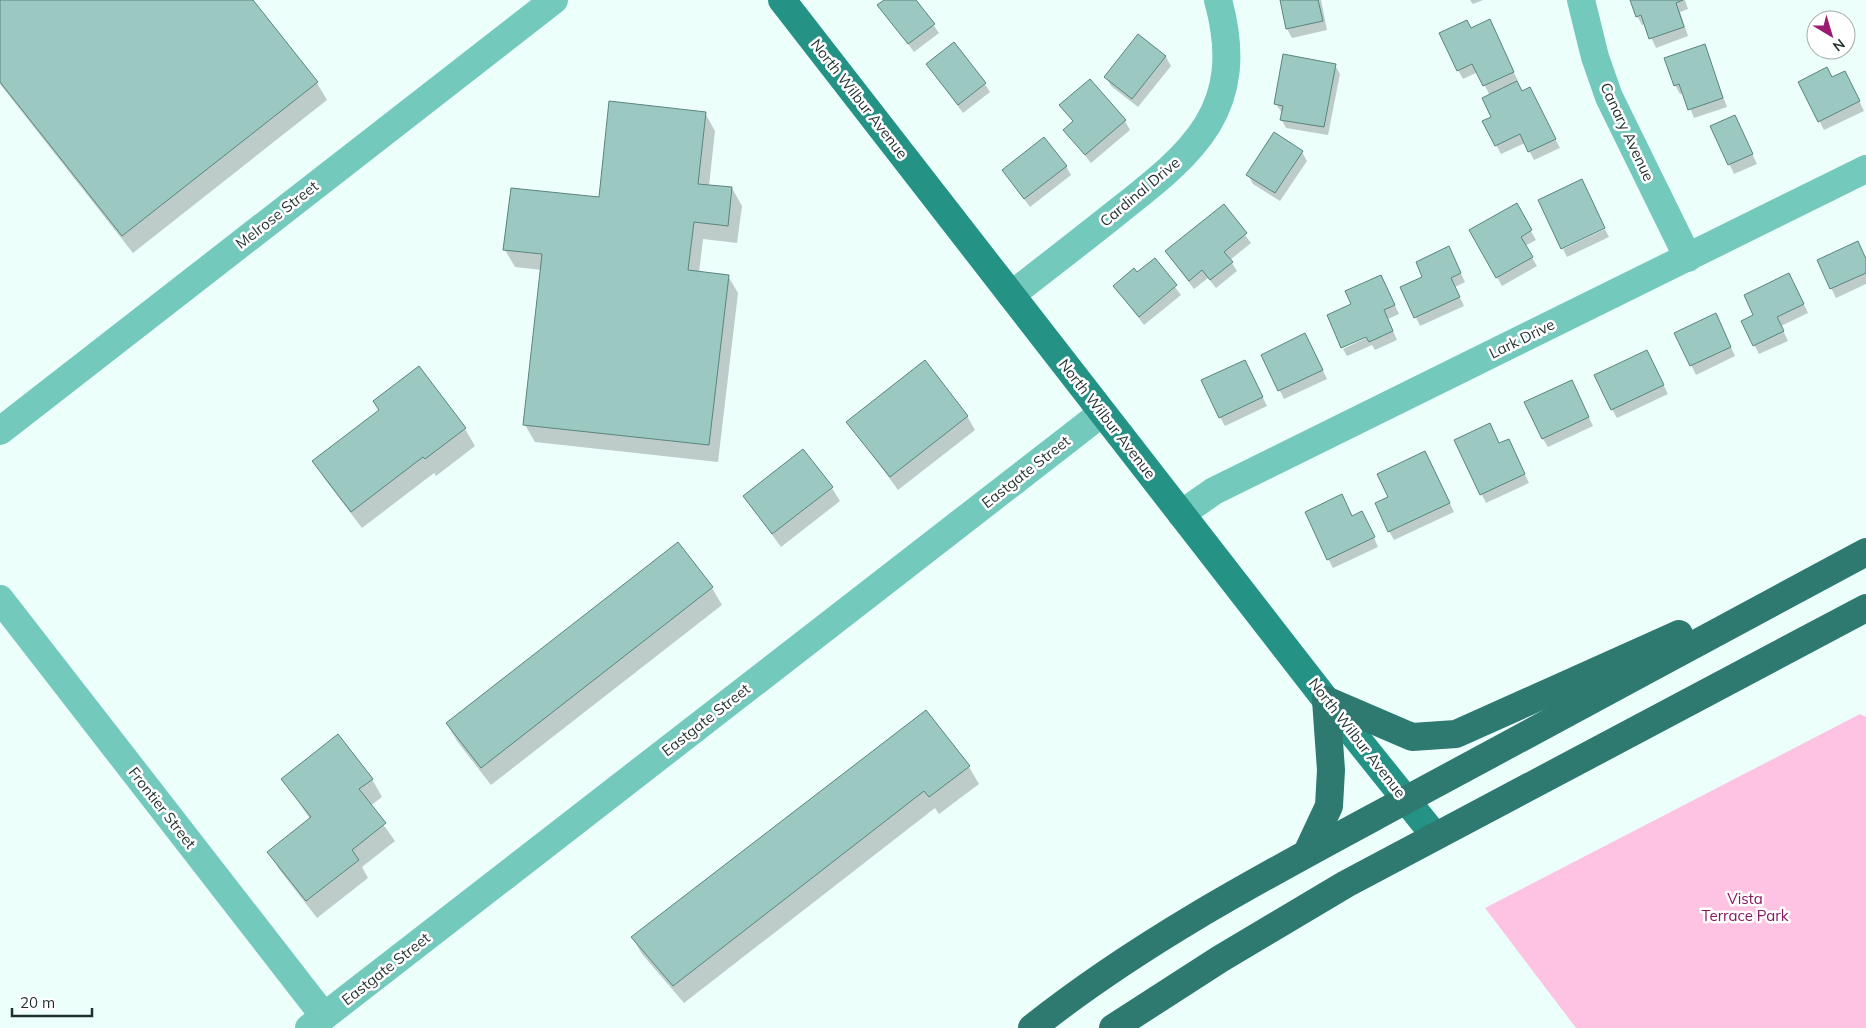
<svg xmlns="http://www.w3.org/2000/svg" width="1866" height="1028" font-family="Mulish,sans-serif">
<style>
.green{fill:#fec2e3}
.shadow{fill:#0003}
.building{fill:#9bc8c1;stroke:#5a857e}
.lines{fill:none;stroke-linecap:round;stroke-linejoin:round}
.minor{stroke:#74c9bd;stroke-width:28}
.major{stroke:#259286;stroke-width:28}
.highway{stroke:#2e7970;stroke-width:28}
.labels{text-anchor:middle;stroke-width:5;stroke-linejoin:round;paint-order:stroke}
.street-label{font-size:15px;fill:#1f302e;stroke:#fff}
.park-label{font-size:15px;fill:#831860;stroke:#fff}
</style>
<rect width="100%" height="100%" fill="#edfffb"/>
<polygon class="green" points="1860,714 1866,717 1866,1028 1576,1028 1485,908"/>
<g class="shadow">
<polygon points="0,0 252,0 317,83 327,100 133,253 0,84"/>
<polygon points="886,0 915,0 939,33 914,52 879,5"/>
<polygon points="1281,0 1321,0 1327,30 1292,38 1287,29"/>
<polygon points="1470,0 1483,0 1473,4"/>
<polygon points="1632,0 1685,0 1688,9 1680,12 1688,36 1656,48 1645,24 1642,25 1637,16"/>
<polygon points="1471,30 1494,30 1518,81 1516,82 1522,93 1530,88 1560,148 1534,160 1525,143 1501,154 1484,122 1492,117 1490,96 1478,72 1463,79 1458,70"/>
<polygon points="1139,36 1166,57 1171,66 1138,107 1111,86 1106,77"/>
<polygon points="1704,46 1727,107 1694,118 1684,93 1680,94 1675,85"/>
<polygon points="927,64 985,84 990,92 963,113"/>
<polygon points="1335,65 1340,74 1328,135 1286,128 1281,119 1282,113 1276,104"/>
<polygon points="1832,79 1850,82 1864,111 1824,130 1800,83"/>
<polygon points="1061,105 1125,121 1130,130 1091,163 1065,130 1074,122"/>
<polygon points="705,113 715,131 709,186 732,188 742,206 737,243 703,239 699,273 728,276 738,293 718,462 535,442 525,425 542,270 515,267 505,250 600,198"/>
<polygon points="1739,125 1757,164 1734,174 1712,127"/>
<polygon points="1302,152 1307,161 1280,201 1253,184 1248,175"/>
<polygon points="1066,166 1071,175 1030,207 1003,171"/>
<polygon points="1516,205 1536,240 1525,246 1537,266 1502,286 1471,230"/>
<polygon points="1223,206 1251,243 1230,260 1237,271 1216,288 1208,278 1194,289 1166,252"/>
<polygon points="1605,229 1609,237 1567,257 1563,249"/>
<polygon points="1453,257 1465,282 1455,287 1464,306 1420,326 1402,288 1424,277"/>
<polygon points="1154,259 1181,295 1144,325 1114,286 1137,274"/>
<polygon points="1866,259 1866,284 1836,298 1818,261"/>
<polygon points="1381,276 1399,314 1388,319 1397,340 1375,350 1372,345 1347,356 1343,349 1372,335 1353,304"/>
<polygon points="1794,283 1808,313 1781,326 1788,341 1759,354 1743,322 1755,316"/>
<polygon points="1720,324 1735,356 1696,375 1676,334"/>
<polygon points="1310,343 1327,379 1284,399 1262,355"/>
<polygon points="1647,351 1668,394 1617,418 1612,409"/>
<polygon points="1245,361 1267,406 1225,426 1220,417"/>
<polygon points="419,368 465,429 475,446 436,476 434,473 362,528 324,478 314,461 380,411"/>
<polygon points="1576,390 1593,426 1548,447 1543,439"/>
<polygon points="967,416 975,430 898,490 848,422"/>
<polygon points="1456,440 1500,445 1513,449 1529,483 1486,503"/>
<polygon points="1430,461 1454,512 1394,540 1389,531 1390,497"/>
<polygon points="832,488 840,501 781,547 744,496"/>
<polygon points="1353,518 1367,522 1378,547 1333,568 1328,559"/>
<polygon points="712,588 722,605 491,785 457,741 447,724"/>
<polygon points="969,767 979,784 939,814 935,808 684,1003 642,954 632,937"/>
<polygon points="283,779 372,779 382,797 370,806 395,841 362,867 368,878 317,918 279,869 269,852 310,819"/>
</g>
<g class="building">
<polygon points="0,0 253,0 318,82 122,236 0,82"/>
<polygon points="884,0 916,0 935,24 908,44 877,5"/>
<polygon points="1280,0 1318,0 1323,21 1286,29"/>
<polygon points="1630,0 1683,0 1676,3 1684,27 1649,39 1641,15 1636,17"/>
<polygon points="1490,19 1514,72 1483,86 1472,64 1457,71 1439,33 1467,20 1471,28"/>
<polygon points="1138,34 1166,56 1132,99 1104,77"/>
<polygon points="954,42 986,83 958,105 926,64"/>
<polygon points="1705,44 1723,98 1688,110 1679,84 1674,86 1664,58"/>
<polygon points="1283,54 1336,64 1324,127 1280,120 1283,106 1274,104"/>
<polygon points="1827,67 1832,77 1845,71 1860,101 1818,122 1798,82"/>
<polygon points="1090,79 1126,120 1085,155 1063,130 1073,121 1059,105"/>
<polygon points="1517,81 1522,91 1530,87 1556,139 1528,152 1520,134 1495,146 1482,121 1491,117 1482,98"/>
<polygon points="609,101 706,112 698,184 732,187 728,226 694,222 688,270 729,275 709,445 523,425 542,254 503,250 511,188 599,197"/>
<polygon points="1735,115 1753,154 1728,165 1710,126"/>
<polygon points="1274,132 1303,151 1275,193 1246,175"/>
<polygon points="1044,137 1067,166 1024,199 1002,170"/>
<polygon points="1582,179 1605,228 1561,249 1538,200"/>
<polygon points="1517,203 1532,230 1521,237 1533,257 1496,278 1469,230"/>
<polygon points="1224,204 1247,233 1224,252 1233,262 1210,280 1202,270 1189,281 1165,251"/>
<polygon points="1858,241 1866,259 1866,273 1830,289 1817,260"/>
<polygon points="1449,246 1461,273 1451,278 1460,297 1414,318 1400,287 1422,277 1416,262"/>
<polygon points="1155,258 1177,285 1139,317 1113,286 1134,268 1137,272"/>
<polygon points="1789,273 1804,304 1777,317 1784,331 1753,346 1741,321 1753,315 1744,295"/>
<polygon points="1381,275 1395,305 1384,310 1393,331 1369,342 1366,337 1341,348 1327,315 1351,304 1345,291"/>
<polygon points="1716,313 1731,347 1690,366 1674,333"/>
<polygon points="1305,333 1323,370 1278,391 1261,355"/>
<polygon points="1647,350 1664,385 1611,410 1594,375"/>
<polygon points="925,360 968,416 890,477 846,422"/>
<polygon points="1245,360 1263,397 1219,418 1201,380"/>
<polygon points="419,366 466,428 425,459 423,457 351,512 312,461 379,410 373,401"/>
<polygon points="1572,380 1589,417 1542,439 1524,402"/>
<polygon points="1490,423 1499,443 1509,439 1525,474 1480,495 1454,440"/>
<polygon points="803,449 833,487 772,534 743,496"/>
<polygon points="1425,451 1450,503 1388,532 1375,503 1388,497 1377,474"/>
<polygon points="1342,494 1352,516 1362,511 1375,537 1327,560 1305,512"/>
<polygon points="678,542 713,587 481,768 446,723"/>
<polygon points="926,710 970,766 929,797 924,791 673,986 631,937"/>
<polygon points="338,734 373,779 359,789 386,823 352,850 359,860 306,901 267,852 311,817 281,779"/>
</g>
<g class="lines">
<g class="minor">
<polyline points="1581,0 1595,57 1609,97 1688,258"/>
<path d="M1011 295C1046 268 1081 241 1116 213 1194 152 1248 109 1218 0"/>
<polyline points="0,431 554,0"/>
<polyline points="1181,514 1214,491 1866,169"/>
<polyline points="0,599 324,1016"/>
<polyline points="309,1028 1102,413"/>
</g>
<polyline class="major" points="782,0 1326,700 1435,836"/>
<g class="highway">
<polyline points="1307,853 1329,806 1331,770 1326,700 1412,737 1456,734 1679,634"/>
<path d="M1032 1028C1149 935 1284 866 1415 795 1565 714 1716 633 1866 552"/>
<polyline points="1113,1028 1220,959 1346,884 1866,608"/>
</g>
</g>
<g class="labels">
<g class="street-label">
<text transform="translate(859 99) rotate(52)" y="5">North Wilbur Avenue</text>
<text transform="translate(1627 132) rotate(65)" y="5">Canary Avenue</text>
<text transform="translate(1140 192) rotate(-40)" y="5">Cardinal Drive</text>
<text transform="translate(277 215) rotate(-38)" y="5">Melrose Street</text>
<text transform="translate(1522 339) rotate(-26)" y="5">Lark Drive</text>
<text transform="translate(1107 419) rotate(52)" y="5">North Wilbur Avenue</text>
<text transform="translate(1026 472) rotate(-38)" y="5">Eastgate Street</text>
<text transform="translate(706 720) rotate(-38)" y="5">Eastgate Street</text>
<text transform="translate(1357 738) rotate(52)" y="5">North Wilbur Avenue</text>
<text transform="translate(162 808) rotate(52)" y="5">Frontier Street</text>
<text transform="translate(386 969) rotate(-38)" y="5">Eastgate Street</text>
</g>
<g class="park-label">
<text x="1745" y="904">Vista<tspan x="1745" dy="17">Terrace Park</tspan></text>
</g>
</g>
<g transform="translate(1831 35) rotate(142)"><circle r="24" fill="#ffffff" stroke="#a5acab"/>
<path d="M0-4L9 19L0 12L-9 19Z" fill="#9a1c72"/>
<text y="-8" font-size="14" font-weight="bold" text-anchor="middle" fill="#1f302e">N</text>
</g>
<path d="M12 1008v8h80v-8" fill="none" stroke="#1f302e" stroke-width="2.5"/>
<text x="20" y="1008" font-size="15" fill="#1f302e" stroke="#ffffff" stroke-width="4" paint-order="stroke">20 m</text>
</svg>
